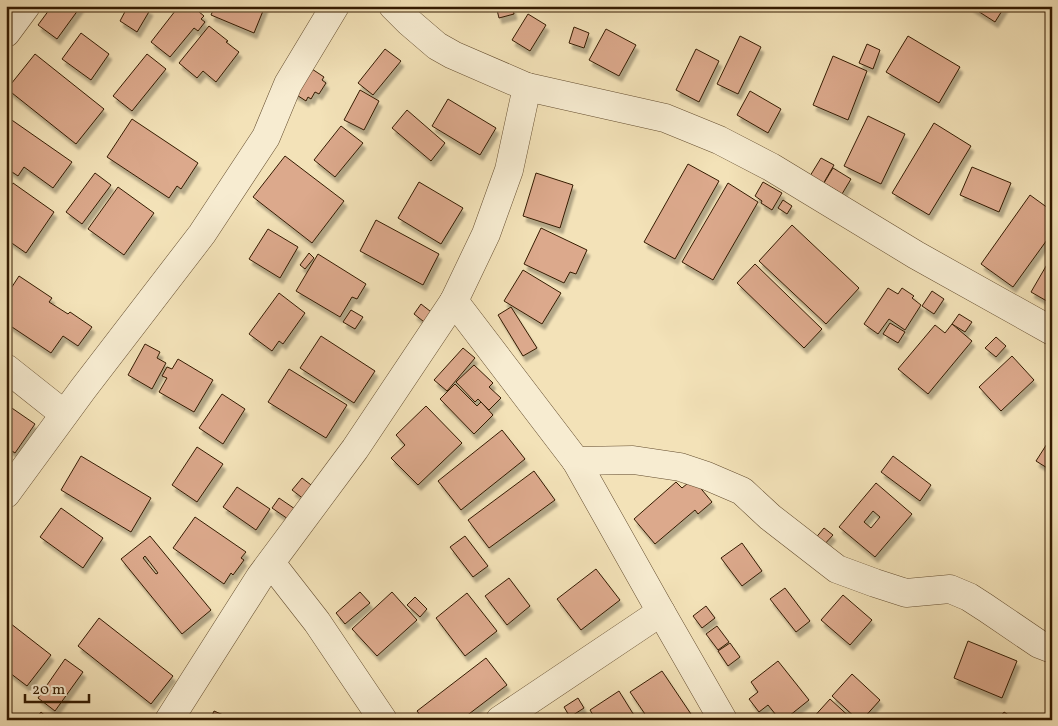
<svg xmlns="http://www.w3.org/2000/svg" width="1058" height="726" font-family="Vollkorn,serif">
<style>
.building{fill:#dca98c;stroke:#341b01;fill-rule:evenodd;filter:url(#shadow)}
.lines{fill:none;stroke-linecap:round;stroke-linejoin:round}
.minor-casing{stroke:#644d2f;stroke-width:29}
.minor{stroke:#f7ecd1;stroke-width:28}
</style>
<defs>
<filter id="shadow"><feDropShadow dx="3" dy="5.5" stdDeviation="1" flood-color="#0004"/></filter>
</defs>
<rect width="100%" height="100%" fill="#f3e2b8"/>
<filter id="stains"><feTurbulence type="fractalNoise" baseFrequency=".004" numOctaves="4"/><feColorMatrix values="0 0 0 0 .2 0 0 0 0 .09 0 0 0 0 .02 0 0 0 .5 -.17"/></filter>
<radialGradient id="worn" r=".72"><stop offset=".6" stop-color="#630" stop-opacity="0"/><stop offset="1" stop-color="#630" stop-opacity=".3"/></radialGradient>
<g class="building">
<polygon points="52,6 81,6 57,39 38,25"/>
<polygon points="128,6 143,6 150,10 137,32 120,21"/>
<polygon points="179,6 192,6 204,16 201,19 205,22 198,31 194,28 170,57 151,42"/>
<polygon points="215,6 265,6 254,33 211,15"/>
<polygon points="496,6 512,6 514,14 499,18"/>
<polygon points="970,6 1005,6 995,22"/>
<polygon points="528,14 546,25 530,51 512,40"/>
<polygon points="209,26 228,41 226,42 239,52 216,82 203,71 197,78 179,63"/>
<polygon points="574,27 589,33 584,48 569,43"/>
<polygon points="606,29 636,45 619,76 589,60"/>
<polygon points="81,33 109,54 91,80 62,59"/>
<polygon points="740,36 761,47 738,94 717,84"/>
<polygon points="908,36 960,67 939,103 886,72"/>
<polygon points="867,44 880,50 873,69 859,63"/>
<polygon points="385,49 401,61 373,95 358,83"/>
<polygon points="696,49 719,61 699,102 676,90"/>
<polygon points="35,54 104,109 76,144 7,89"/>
<polygon points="147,54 166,69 132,111 113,96"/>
<polygon points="833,56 867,71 848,120 813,105"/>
<polygon points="309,67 324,77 322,80 326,83 319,94 315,92 311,99 308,97 306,101 292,92"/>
<polygon points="360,90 379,101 364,130 344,120"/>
<polygon points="750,91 781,109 768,133 737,115"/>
<polygon points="448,99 496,128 480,155 432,126"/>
<polygon points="407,110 445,143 431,161 392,128"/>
<polygon points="6,116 72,162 53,188 24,167 18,176 6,168"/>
<polygon points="868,116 905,134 881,184 844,166"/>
<polygon points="132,119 198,163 181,189 177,186 169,198 107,157"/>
<polygon points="934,123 971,146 929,215 892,193"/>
<polygon points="341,126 363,143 335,177 314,160"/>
<polygon points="285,156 344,201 312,243 253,197"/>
<polygon points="821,158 834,165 823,184 810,176"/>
<polygon points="688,164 719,181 675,259 644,242"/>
<polygon points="972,167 1011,183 999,212 960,195"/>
<polygon points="833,168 851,179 842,194 824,183"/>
<polygon points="95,173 111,185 82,224 66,212"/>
<polygon points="536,173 573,185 560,228 523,216"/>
<polygon points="419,182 463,208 441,244 398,218"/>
<polygon points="763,182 782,193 772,210 761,203 762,201 755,196"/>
<polygon points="13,183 54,212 26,253 6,239 6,193"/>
<polygon points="728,183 758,202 713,280 682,262"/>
<polygon points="118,187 154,213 124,255 88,229"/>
<polygon points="1030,195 1052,211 1052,233 1013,287 981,264"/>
<polygon points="783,200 792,206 787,214 778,208"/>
<polygon points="376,220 439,254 423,285 360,251"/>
<polygon points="792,225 859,288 826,324 759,261"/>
<polygon points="541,228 587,250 576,274 570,272 564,283 524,264"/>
<polygon points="268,229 298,247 280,278 249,259"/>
<polygon points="309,253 314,258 305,269 300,265"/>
<polygon points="318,254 366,284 357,299 352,297 340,317 296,291"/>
<polygon points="1049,261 1052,262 1052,304 1031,292"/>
<polygon points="755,264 822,329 804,348 737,283"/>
<polygon points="523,270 561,293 542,324 504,301"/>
<polygon points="19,276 52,298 49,302 68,314 70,312 92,327 78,346 63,336 51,353 6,323 6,296"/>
<polygon points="888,288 898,294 902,288 914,296 912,298 921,305 905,330 889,319 878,334 864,324"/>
<polygon points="932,291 944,299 934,314 922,306"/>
<polygon points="279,293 305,313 283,344 279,341 272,351 249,334"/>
<polygon points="421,304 435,315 428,325 414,314"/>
<polygon points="511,307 537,348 523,356 498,315"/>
<polygon points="351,310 363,317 355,329 343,322"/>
<polygon points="959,314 972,322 965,332 952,324"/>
<polygon points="890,323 905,332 898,343 883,334"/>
<polygon points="952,324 972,341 928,394 898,369 935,325 945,333"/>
<polygon points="321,336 375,371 354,403 300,368"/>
<polygon points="996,337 1006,346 996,357 985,348"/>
<polygon points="145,344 160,352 157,358 166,363 152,389 128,375"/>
<polygon points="463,348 475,358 447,391 434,380"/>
<polygon points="1012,356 1034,380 1001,411 979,387"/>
<polygon points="178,359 213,380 194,412 159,392 167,378 162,376 167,367 172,369"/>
<polygon points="474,365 493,383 489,387 501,398 489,410 478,399 475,402 456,382"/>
<polygon points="289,369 347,405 326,438 268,402"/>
<polygon points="455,384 477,406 481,402 493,415 474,434 440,399"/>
<polygon points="222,394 245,409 223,444 199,428"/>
<polygon points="6,404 35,424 15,453 6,447"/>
<polygon points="426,406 462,443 418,485 391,458 405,445 396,435"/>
<polygon points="502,430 525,459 461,510 438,481"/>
<polygon points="1052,436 1052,471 1036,461"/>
<polygon points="197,447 223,464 197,502 172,485"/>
<polygon points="81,456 151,498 131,532 61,490"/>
<polygon points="893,456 931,485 920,501 881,472"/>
<polygon points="534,471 555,500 489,548 468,520"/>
<polygon points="302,478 315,488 305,500 292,490"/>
<polygon points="693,479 712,502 698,514 695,510 655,544 634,519 676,482 682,488"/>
<path d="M876 483 912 514 875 557 839 527ZM873 511 880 517 871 528 864 522Z"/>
<polygon points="237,487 270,509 256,530 223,507"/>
<polygon points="279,498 295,509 288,519 272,508"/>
<polygon points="61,508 103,538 83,568 40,537"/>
<polygon points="195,517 246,552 241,558 244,560 233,575 231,573 224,584 173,548"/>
<polygon points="824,528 833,535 822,547 814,540"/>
<path d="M150 536 211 610 182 634 121 559ZM145 556 158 573 156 574 143 558Z"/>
<polygon points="465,536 488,566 473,577 450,547"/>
<polygon points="742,543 762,571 742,586 721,558"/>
<polygon points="596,569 620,600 581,630 557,599"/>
<polygon points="509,578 530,606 507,625 485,596"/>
<polygon points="785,588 810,621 796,632 770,599"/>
<polygon points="360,592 370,603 345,624 336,613"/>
<polygon points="392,592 417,620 377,656 352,629"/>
<polygon points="467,593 497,631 465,656 436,618"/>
<polygon points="843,595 872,620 850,645 821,620"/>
<polygon points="415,597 427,609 420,617 407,605"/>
<polygon points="706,606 715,618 702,628 693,616"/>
<polygon points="99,618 173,676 151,704 78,646"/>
<polygon points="6,620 51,655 27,686 6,670"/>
<polygon points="717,626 729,642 718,650 706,634"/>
<polygon points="968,641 1017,661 1002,698 954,678"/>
<polygon points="730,643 740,657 728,666 718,651"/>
<polygon points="486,658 507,685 461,720 424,720 417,711"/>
<polygon points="65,659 83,672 55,711 38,698"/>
<polygon points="778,661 809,700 784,720 780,720 768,705 759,712 749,699 758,692 751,682"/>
<polygon points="662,671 695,720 649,720 630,692"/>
<polygon points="852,674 880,700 862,720 858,720 832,696"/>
<polygon points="619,691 637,720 596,720 590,710"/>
<polygon points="578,698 584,708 570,717 564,707"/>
<polygon points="830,699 853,720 811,720"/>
<polygon points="214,711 235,720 210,720"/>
<polygon points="41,712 50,720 35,720"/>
<polygon points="1004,712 1016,720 998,720"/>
</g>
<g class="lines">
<g class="minor-casing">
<g id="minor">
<polyline points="393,6 409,22 437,46 453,55 527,87 665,118 719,140 771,167 916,255 1052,331"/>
<polyline points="6,33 26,6"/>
<polyline points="454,301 576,461 661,612 723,720"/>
<polyline points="6,368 64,414"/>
<polyline points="576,461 633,460 680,467 707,476 742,491 770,517 837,569 875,583 906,593 950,589 969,597 986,608 1039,644 1052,649"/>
<polyline points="6,494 83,389 202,234 266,137 288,84 335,6"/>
<polyline points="271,563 317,622 383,720"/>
<polyline points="169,720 260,577 355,449 454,301 486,234 509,170 527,87"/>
<polyline points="500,720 661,612"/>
</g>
</g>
<use href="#minor" class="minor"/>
</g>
<rect width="1058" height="726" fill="none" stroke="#f3e2b8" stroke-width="25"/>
<rect x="8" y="8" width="1043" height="711" fill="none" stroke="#341b01" stroke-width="2.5"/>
<rect x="12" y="12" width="1033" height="701" fill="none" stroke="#341b01"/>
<path d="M25 694v8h64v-8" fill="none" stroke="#341b01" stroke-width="2.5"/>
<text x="32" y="694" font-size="15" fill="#341b01" stroke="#f7ecd1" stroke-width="4" paint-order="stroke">20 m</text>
<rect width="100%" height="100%" filter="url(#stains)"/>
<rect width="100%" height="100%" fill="url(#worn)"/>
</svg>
